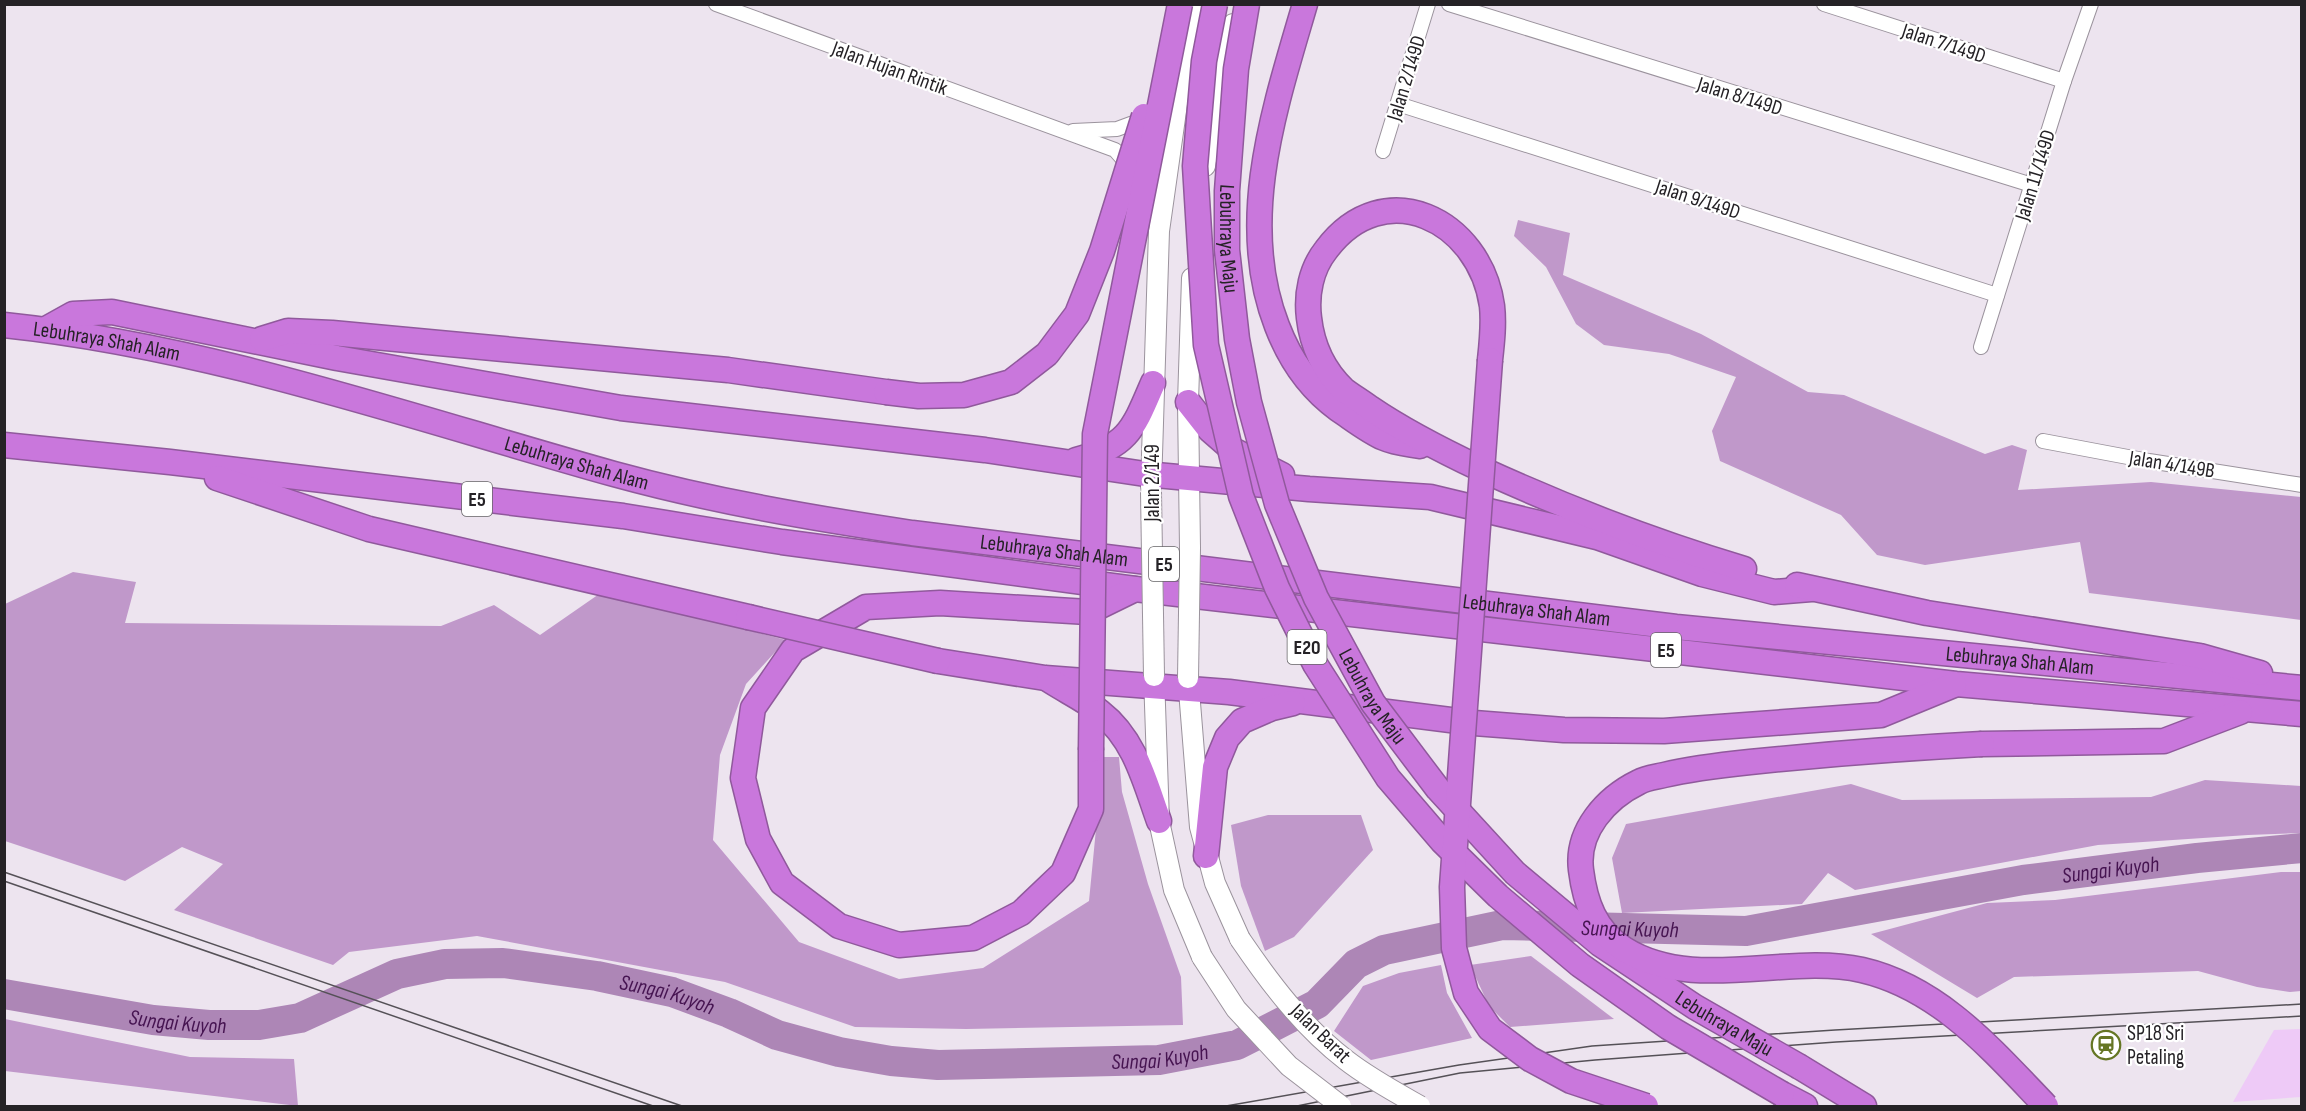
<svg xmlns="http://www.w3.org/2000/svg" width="2306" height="1111" font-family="'Sofia Sans Condensed',sans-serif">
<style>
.green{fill:#eecaf7}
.forest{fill:#c098ca}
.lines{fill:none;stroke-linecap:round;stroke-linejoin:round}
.river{stroke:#ad86b6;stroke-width:30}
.minor-casing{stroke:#9b939d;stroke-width:16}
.secondary-casing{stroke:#9b939d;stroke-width:22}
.motorway-casing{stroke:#90599c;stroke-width:27}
.minor{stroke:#fff;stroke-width:14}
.secondary{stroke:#fff;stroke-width:20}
.motorway{stroke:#c977dc;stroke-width:24}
.tram{stroke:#555157;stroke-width:1.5}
.secondary-bridge-casing{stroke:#9b939d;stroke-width:22;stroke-linecap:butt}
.motorway-bridge-casing{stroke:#90599c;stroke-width:27;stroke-linecap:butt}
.secondary-bridge{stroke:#fff;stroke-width:20}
.motorway-bridge{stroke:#c977dc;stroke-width:24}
.labels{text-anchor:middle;stroke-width:4.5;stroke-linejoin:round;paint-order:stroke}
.shield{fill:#fff;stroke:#666467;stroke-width:1.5}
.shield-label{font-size:20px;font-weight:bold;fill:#252226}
.street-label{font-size:21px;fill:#252226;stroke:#fff}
.poi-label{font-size:21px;fill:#252226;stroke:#fff;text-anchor:start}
.water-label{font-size:22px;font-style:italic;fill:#461451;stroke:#fff}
</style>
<rect width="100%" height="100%" fill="#ede4ef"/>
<polygon class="green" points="2301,1029 2301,1097 2233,1102 2274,1030"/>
<g class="forest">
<polygon points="1518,220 1570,233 1563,275 1701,334 1808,392 1844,395 1985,454 2012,445 2027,450 2018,490 2151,482 2301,497 2301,620 2089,593 2080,542 1925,565 1877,555 1841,515 1720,461 1712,431 1736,377 1669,354 1604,345 1576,324 1546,267 1514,236"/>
<polygon points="73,572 136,582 125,623 441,626 494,605 540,635 602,592 786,640 746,684 720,755 713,840 799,942 899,979 983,968 1089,901 1103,757 1119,757 1122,792 1148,884 1181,977 1183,1025 966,1029 855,1027 725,982 477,936 349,952 333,965 174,910 223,864 182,847 125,881 5,841 5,604"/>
<polygon points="2205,780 2301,786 2301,833 2248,835 2098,845 1855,890 1828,873 1802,904 1622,913 1612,858 1626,824 1851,784 1902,800 2151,797"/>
<polygon points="1268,815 1361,815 1373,850 1294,937 1265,951 1241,886 1231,825"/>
<polygon points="2281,872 2301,872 2301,991 2290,992 2257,987 2198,971 2014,977 1977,998 1871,934 1987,903 2055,900"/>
<polygon points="1531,956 1614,1019 1510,1027 1489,1006 1470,965"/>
<polygon points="1441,965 1447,993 1472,1038 1371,1060 1334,1031 1363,986 1399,973"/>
<polygon points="5,1019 190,1057 294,1059 298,1106 5,1071"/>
</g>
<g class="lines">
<path class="river" id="s1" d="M4 994 153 1020 209 1025H259L300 1018 397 974 445 964 503 963 597 976 672 992 729 1013 777 1035 839 1052 891 1061 938 1065 1159 1060 1237 1045 1317 1004 1356 964 1384 950 1502 925 1746 931 2023 880 2197 858 2302 848"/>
<g class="minor-casing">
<g id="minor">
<polyline points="716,4 1115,150 1130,167"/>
<polyline points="1449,4 2032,185"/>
<polyline points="1824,4 2064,81"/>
<polyline points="1398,104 1997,295"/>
<polyline points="1073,131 1117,129 1144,119"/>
<polyline points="1383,151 1428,4"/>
<polyline points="1981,347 2064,81 2091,4"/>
<polyline points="2043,441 2149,461 2302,485"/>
</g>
</g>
<g class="secondary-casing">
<g id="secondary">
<polyline points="1205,166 1219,85 1233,24"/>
<polyline points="1151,487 1159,231 1187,33 1196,4"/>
<polyline points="1190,548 1188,402 1192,278"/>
<polyline points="1154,676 1159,821 1174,890 1202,957"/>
<polyline points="1188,678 1200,827 1215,883 1240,939"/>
</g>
</g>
<g class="motorway-casing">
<g id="motorway">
<path d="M1305 4C1275 107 1236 221 1277 326 1290 360 1309 388 1338 409 1353 419 1368 431 1384 438 1395 443 1409 444 1420 446"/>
<path id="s2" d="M4 325C213 347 413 418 614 474 712 501 812 518 912 533L1676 627 2302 688"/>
<polyline points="46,329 73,314 112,312 337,358 621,408 985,450 1145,474 1309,489 1430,497 1597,537 1702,574 1774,592 1811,589"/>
<polyline points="262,339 288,331 332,333 728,370 886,392"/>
<path d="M1490 360C1492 342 1494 324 1492 306 1480 220 1384 172 1326 250 1311 269 1306 294 1309 318 1312 345 1324 371 1344 390 1352 396 1362 402 1370 408 1405 432 1443 451 1481 469 1566 508 1654 542 1744 569"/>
<polyline points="1188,402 1210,430 1233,450 1282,475"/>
<polyline points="4,445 170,462 623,516 782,542 1135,589 1956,684 2302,714"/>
<path d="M1076 460C1128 446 1133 430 1153 383"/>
<polyline points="217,478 369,529 748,617"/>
<polyline points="1797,585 1927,613 2200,656 2260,673"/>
<polyline points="938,661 1045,678 1229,692 1474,723 1564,730 1664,731 1881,715 1954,685"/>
<path d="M1049 680C1066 691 1085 700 1100 712 1135 739 1145 782 1159 821"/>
<polyline points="1982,744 2164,741 2240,712"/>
<polyline points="1091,750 1091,809 1063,873 1021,913 973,938 899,945 839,926 782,883 758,839 743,778 753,708 793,650 866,607 940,603 1088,612 1135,589"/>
<polyline points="1206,856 1215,767 1227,738 1242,721 1272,708 1293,703"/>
<polyline points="1800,1067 1864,1106"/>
<polyline points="1782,1094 1805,1106"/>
</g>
</g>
<use href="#minor" class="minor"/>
<use href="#secondary" class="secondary"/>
<use href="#motorway" class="motorway"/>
<g class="tram">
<polyline points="4,872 682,1106"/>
<polyline points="4,881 653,1106"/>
<polyline points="1226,1106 1459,1065 1592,1046 1835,1030 2302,1004"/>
<polyline points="1297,1106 1460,1073 1595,1060 1836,1042 2302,1016"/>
</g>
<g class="secondary-bridge-casing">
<g id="secondary-bridge">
<polyline points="1151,492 1154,676"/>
<polyline points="1188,678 1190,548"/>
<path d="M1240 939C1270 983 1303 1027 1346 1060 1369 1078 1395 1092 1420 1106"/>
<polyline points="1202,957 1236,1009 1289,1066 1341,1106"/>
</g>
</g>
<g class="motorway-bridge-casing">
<g id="motorway-bridge">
<polyline points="1215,4 1204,61 1195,166 1206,345 1241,496 1277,588 1315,664 1388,778 1442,841 1498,896 1580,965 1668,1027 1782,1094"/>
<path id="s3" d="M1247 4 1236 69 1227 191V250L1237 339 1249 402 1277 504 1316 598 1373 703 1438 789 1515 873 1600 944 1695 1007 1800 1067"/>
<polyline points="1490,360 1452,887 1454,948 1466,993 1490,1029 1530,1059 1571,1081 1646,1106"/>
<polyline points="886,392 919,396 964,395 1011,382 1047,354 1077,314 1102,251 1144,116"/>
<polyline points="748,617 938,661"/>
<path d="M1982 744C1905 748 1828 754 1750 762 1721 765 1693 768 1664 775 1656 777 1646 778 1639 782 1606 798 1576 831 1581 870 1585 902 1595 931 1624 949 1694 993 1787 953 1862 970 1940 988 1993 1051 2046 1106"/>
<polyline points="1091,750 1095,434 1180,4"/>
</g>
</g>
<use href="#secondary-bridge" class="secondary-bridge"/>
<use href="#motorway-bridge" class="motorway-bridge"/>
</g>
<defs>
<g id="station-ring" transform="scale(1.5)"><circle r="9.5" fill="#fff" stroke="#657624" stroke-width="1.5"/><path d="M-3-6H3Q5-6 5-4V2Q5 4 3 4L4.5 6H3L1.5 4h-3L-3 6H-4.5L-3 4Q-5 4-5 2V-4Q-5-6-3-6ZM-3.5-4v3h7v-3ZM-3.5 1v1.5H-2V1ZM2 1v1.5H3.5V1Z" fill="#657624"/></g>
</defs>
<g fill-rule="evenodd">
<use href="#station-ring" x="2106" y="1045"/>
</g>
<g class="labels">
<g class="shield">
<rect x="462" y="482" width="30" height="34" rx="4.5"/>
<rect x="1149" y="547" width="30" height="34" rx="4.5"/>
<rect x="1287.5" y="630" width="39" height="34" rx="4.5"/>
<rect x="1651" y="633" width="30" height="34" rx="4.5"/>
</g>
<g class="shield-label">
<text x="477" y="506">E5</text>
<text x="1164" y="571">E5</text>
<text x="1307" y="654">E20</text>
<text x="1666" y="657">E5</text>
</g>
<g class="street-label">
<text transform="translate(1944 43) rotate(18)" y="7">Jalan 7/149D</text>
<text transform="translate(890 68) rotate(20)" y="7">Jalan Hujan Rintik</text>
<text transform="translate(1406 78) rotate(-73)" y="7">Jalan 2/149D</text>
<text transform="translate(1740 96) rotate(17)" y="7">Jalan 8/149D</text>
<text transform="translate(2035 175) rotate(-73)" y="7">Jalan 11/149D</text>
<text transform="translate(1698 199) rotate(18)" y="7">Jalan 9/149D</text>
<text dy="7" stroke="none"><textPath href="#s3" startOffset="236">Lebuhraya Maju</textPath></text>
<text dy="7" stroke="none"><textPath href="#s2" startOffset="104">Lebuhraya Shah Alam</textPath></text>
<text dy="7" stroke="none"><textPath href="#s2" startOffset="590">Lebuhraya Shah Alam</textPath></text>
<text transform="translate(2172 464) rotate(9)" y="7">Jalan 4/149B</text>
<text transform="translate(1152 483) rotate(-90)" y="7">Jalan 2/149</text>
<text dy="7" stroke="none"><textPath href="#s2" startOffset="1076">Lebuhraya Shah Alam</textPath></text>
<text dy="7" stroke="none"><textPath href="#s2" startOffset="1562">Lebuhraya Shah Alam</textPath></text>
<text dy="7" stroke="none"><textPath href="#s2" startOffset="2048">Lebuhraya Shah Alam</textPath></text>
<text dy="7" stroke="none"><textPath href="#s3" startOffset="722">Lebuhraya Maju</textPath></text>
<text dy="7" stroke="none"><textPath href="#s3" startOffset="1208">Lebuhraya Maju</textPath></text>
<text transform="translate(1321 1033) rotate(44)" y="7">Jalan Barat</text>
</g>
<g class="poi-label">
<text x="2127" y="1040">SP18 Sri<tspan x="2127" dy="24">Petaling</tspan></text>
</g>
<g class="water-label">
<text dy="8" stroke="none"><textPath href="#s1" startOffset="2174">Sungai Kuyoh</textPath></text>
<text dy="8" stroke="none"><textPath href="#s1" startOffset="1688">Sungai Kuyoh</textPath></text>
<text dy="8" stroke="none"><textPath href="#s1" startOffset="680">Sungai Kuyoh</textPath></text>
<text dy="8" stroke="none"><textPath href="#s1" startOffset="176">Sungai Kuyoh</textPath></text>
<text dy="8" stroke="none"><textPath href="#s1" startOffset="1184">Sungai Kuyoh</textPath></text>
</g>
</g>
<rect width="2306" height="1111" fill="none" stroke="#252226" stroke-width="12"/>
</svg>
